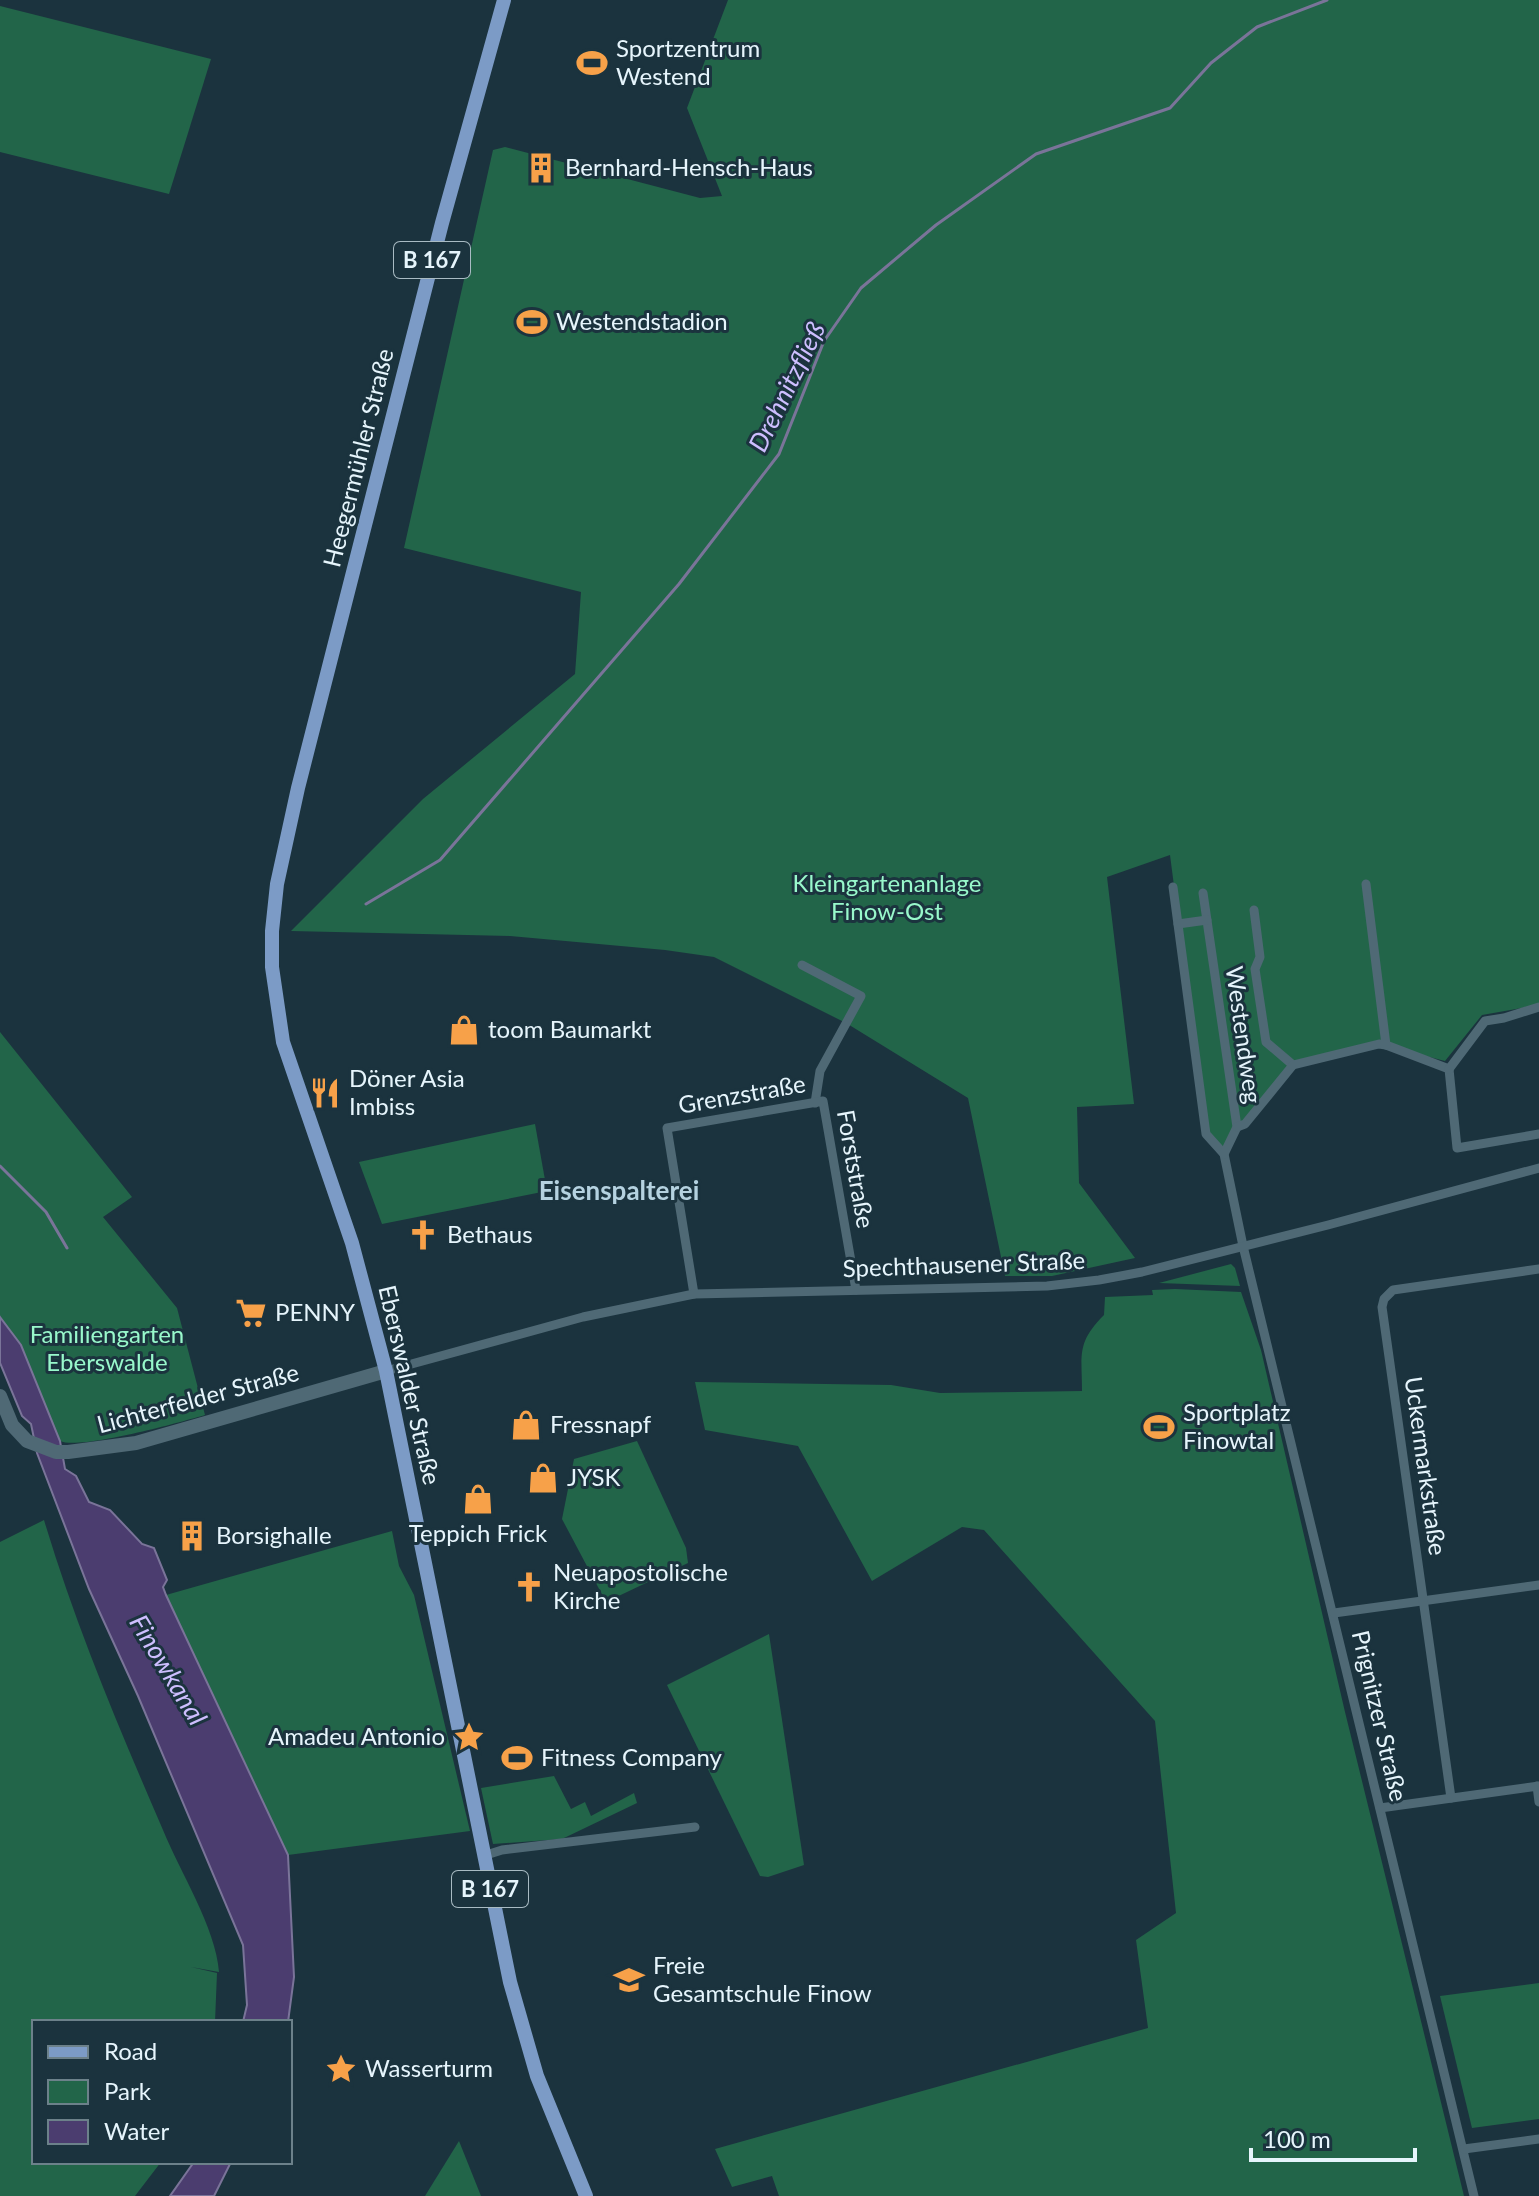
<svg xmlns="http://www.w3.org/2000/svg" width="1539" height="2196" font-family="Lato,sans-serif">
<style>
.green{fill:#226549}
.water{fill:#4b3d6f;stroke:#7a7499;stroke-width:2}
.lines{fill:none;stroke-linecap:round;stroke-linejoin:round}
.stream{stroke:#7a7499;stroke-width:3}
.street{stroke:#4f6975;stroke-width:9}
.secondary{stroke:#4f6975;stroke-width:14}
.primary{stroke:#7c9bc6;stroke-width:14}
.labels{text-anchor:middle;stroke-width:6;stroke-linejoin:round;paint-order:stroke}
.shield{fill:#1b333e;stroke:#a9bbc3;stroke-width:2}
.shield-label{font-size:22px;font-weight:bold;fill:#e6f5fc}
.poi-label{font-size:24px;fill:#e6f5fc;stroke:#1b333e;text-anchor:start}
.street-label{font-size:24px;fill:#e6f5fc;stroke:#1b333e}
.park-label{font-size:24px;fill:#98f8cb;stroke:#1b333e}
.water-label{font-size:26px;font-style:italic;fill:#cdbefe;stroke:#1b333e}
.neighbourhood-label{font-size:26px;font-weight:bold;fill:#b5d2e0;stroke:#1b333e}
</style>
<rect width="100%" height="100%" fill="#1b333e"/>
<g class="green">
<polygon points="728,0 1539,0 1539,1005 1482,1015 1445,1061 1379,1044 1294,1065 1237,1127 1224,1154 1206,1134 1170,855 1107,877 1134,1104 1077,1107 1079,1183 1135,1258 1052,1276 1005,1276 968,1098 846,1023 714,957 665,950 510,936 291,931 423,799 575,674 581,592 404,548 493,150 505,147 700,198 722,196 687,108"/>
<polygon points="0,6 211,59 169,194 0,152"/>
<path d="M0 1032 132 1197 103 1217 177 1308 205 1415C178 1423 80 1450 60 1441L21 1345 0 1317Z"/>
<polygon points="535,1124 547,1191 382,1224 359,1162"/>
<polygon points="1231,1264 1235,1268 1240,1286 1159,1283"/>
<path d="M1175 1289 1241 1292 1261 1350 1345 1712 1464 2196H779L772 2176 732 2187 715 2149 1148 2028 1136 1940 1176 1913 1155 1721 984 1530 962 1527 872 1581 798 1446 705 1430 695 1382 891 1385 940 1393 1082 1391C1082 1355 1076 1343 1104 1315L1105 1297 1153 1295 1152 1290Z"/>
<polygon points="637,1441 686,1548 688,1563 606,1602 562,1519 574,1459"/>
<path d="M44 1520C76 1627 119 1728 163 1830 180 1872 216 1928 219 1972L191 1967 217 1973 215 2022H34V2162H161L135 2196H0V1542Z"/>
<polygon points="392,1531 399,1566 414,1595 470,1831 288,1855 166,1595"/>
<polygon points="769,1634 804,1865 768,1877 760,1876 667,1685"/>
<polygon points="554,1776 571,1809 585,1802 591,1816 634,1793 637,1803 562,1839 493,1844 481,1788"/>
<polygon points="1539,1983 1539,2119 1472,2128 1440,1996"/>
<polygon points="459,2141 481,2196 425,2196"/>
</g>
<g class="water">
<polygon points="0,1317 21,1345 60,1441 65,1469 76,1476 89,1502 110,1510 142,1544 154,1548 167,1580 163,1587 166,1595 288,1855 294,1977 288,2022 243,2022 247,2005 243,1945 138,1696 89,1589 37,1453 31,1424 22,1416 0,1363"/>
<polygon points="194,2162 231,2162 214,2196 170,2196"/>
</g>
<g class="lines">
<g class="stream">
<polyline points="366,904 440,860 679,584 779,454 824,341 861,288 936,225 1036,154 1170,108 1211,63 1257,27 1327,0"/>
<polyline points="0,1166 46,1212 67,1248"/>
</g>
<g class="street">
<polyline points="1366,884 1386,1045 1449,1069 1457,1148 1539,1134"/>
<polyline points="1173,887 1206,1134 1224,1154 1243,1246 1474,2196"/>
<polyline points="1203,893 1237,1127 1224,1154"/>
<polyline points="1254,910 1260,957 1255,969 1266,1042 1293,1065"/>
<polyline points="1178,924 1207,920"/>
<polyline points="802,965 861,996 820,1071 815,1103"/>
<polyline points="1449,1069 1485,1021 1504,1018 1539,1007"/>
<polyline points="1237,1127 1245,1124 1293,1065 1379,1044 1386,1045"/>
<polyline points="694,1294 667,1128 823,1101 856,1290"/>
<polyline points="386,1371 583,1317 694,1294 1047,1286 1099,1280 1142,1272 1328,1225 1539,1168"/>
<polyline points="1334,1613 1539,1585"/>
<polyline points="1537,1786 1539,1802"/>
<polyline points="1451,1798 1382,1307 1384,1299 1393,1290 1539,1269"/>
<polyline points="1380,1808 1539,1786"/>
<polyline points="483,1856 502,1850 695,1827"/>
<polyline points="1464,2149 1539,2139"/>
</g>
<polyline class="secondary" points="0,1396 12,1425 27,1441 56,1452 68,1452 136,1443 386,1371"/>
<polyline class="primary" points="504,0 442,223 298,788 277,884 272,931 272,967 283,1042 352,1243 386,1371 510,1982 537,2076 586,2196"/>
</g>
<defs>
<g id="stadium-bare" transform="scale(2.4)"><path d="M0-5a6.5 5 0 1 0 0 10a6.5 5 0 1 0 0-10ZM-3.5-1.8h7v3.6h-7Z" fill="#f7a149" stroke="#1b333e" stroke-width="2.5" paint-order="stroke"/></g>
<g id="building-bare" transform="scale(2.4)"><path d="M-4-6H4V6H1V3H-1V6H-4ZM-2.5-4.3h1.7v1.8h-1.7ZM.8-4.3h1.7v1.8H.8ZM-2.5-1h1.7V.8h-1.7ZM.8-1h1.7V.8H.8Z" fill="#f7a149" stroke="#1b333e" stroke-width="2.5" paint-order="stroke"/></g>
<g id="shop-bare" transform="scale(2.4)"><path d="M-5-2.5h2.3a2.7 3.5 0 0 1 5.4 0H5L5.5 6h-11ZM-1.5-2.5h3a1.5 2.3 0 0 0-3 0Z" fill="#f7a149" stroke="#1b333e" stroke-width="2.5" paint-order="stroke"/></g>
<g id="restaurant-bare" transform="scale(2.4)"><path d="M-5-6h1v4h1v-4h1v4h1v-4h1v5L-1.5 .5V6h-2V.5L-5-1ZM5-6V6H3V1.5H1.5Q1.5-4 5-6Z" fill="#f7a149" stroke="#1b333e" stroke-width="2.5" paint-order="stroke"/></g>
<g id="church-bare" transform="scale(2.4)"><path d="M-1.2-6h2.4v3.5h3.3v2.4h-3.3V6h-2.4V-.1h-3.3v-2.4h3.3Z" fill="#f7a149" stroke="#1b333e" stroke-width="2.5" paint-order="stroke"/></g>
<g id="supermarket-bare" transform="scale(2.4)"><path d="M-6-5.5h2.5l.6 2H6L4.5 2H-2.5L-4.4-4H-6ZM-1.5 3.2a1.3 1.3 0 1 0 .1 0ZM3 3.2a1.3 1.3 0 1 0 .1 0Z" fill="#f7a149" stroke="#1b333e" stroke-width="2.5" paint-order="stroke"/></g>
<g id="sight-bare" transform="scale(2.4)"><path d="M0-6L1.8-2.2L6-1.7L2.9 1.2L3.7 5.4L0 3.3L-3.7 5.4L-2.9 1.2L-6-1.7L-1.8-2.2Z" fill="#f7a149" stroke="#1b333e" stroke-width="2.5" paint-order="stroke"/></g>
<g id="school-bare" transform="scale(2.4)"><path d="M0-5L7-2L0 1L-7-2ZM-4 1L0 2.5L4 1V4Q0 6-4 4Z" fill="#f7a149" stroke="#1b333e" stroke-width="2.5" paint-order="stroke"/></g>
</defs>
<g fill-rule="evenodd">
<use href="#stadium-bare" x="592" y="63"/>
<use href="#building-bare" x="541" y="168"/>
<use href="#stadium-bare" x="532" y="322"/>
<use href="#shop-bare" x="464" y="1030"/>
<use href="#restaurant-bare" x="325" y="1093"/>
<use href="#church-bare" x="423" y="1235"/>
<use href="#supermarket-bare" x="251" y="1313"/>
<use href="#shop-bare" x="526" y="1425"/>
<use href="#stadium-bare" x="1159" y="1427"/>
<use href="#shop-bare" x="543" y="1478"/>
<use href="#shop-bare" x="478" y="1499"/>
<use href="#building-bare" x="192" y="1536"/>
<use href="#church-bare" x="529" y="1587"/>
<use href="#sight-bare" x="469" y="1737"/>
<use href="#stadium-bare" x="517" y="1758"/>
<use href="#school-bare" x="629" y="1980"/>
<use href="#sight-bare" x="341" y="2069"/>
</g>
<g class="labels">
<g class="shield">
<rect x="394" y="242" width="76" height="36" rx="6"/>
<rect x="452" y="1871" width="76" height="36" rx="6"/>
</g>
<g class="shield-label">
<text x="432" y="268">B 167</text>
<text x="490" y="1897">B 167</text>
</g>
<g class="poi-label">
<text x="616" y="57">Sportzentrum<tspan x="616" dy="28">Westend</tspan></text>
<text x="565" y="176">Bernhard-Hensch-Haus</text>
<text x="556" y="330">Westendstadion</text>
<text x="488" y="1038">toom Baumarkt</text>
<text x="349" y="1087">Döner Asia<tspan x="349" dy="28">Imbiss</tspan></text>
<text x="447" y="1243">Bethaus</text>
<text x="275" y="1321">PENNY</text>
<text x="1183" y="1421">Sportplatz<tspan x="1183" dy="28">Finowtal</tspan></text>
<text x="550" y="1433">Fressnapf</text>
<text x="567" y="1486">JYSK</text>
<text x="478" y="1542" text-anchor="middle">Teppich Frick</text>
<text x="216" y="1544">Borsighalle</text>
<text x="553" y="1581">Neuapostolische<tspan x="553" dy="28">Kirche</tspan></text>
<text x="445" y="1745" text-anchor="end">Amadeu Antonio</text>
<text x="541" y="1766">Fitness Company</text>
<text x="653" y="1974">Freie<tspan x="653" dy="28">Gesamtschule Finow</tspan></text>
<text x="365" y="2077">Wasserturm</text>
</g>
<g class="street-label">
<text transform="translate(359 458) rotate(-76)" y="8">Heegermühler Straße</text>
<text transform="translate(1243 1035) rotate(82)" y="8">Westendweg</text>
<text transform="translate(742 1095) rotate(-10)" y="8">Grenzstraße</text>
<text transform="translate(855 1169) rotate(80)" y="8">Forststraße</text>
<text transform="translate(964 1265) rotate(-2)" y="8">Spechthausener Straße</text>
<text transform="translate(409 1385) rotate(77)" y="8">Eberswalder Straße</text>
<text transform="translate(198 1399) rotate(-15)" y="8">Lichterfelder Straße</text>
<text transform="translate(1425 1466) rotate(82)" y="8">Uckermarkstraße</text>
<text transform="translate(1379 1716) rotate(77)" y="8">Prignitzer Straße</text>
</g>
<g class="park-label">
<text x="887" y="892">Kleingartenanlage<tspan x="887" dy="28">Finow-Ost</tspan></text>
<text x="107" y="1343">Familiengarten<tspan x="107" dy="28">Eberswalde</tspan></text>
</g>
<g class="water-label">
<text transform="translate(787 387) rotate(-64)" y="9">Drehnitzfließ</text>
<text transform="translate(168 1670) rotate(59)" y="9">Finowkanal</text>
</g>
<g class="neighbourhood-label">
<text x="619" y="1200">Eisenspalterei</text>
</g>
</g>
<rect x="32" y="2020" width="260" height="144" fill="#1b333e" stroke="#6c818a" stroke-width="2"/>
<rect x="48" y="2046" width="40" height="12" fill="#7c9bc6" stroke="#6c818a" stroke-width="2"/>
<text x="104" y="2060" font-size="24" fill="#e6f5fc">Road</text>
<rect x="48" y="2080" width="40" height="24" fill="#226549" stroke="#6c818a" stroke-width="2"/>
<text x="104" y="2100" font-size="24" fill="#e6f5fc">Park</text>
<rect x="48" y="2120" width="40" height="24" fill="#4b3d6f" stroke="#6c818a" stroke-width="2"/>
<text x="104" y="2140" font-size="24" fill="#e6f5fc">Water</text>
<path d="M1251 2148v12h164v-12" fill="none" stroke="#e6f5fc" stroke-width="4"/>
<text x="1263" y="2148" font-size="24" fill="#e6f5fc" stroke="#1b333e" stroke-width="6" paint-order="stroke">100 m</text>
</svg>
